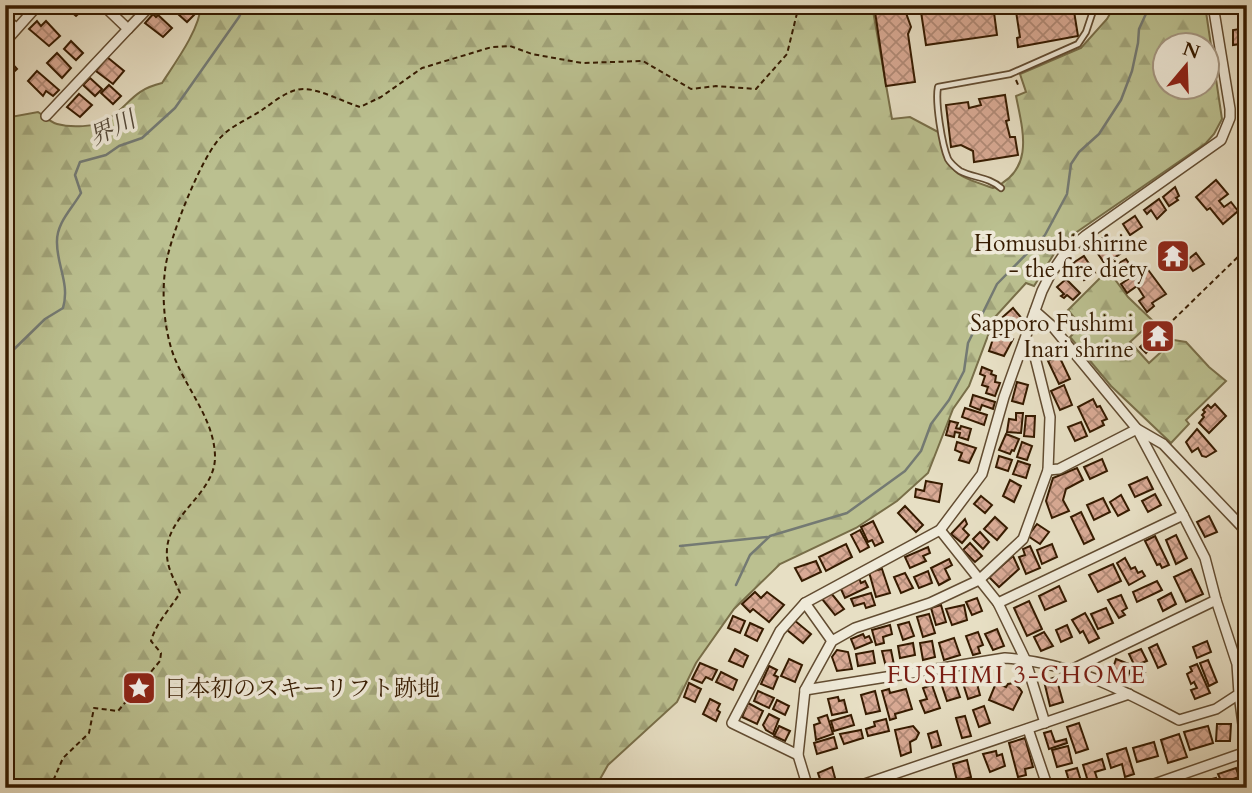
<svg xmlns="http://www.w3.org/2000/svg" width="1252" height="793" font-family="Cardo,'Noto Serif JP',serif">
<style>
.forest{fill:url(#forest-firs);stroke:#786e48;stroke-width:2;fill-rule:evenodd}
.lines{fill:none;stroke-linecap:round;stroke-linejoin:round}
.stream{stroke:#747a73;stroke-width:2.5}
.building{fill:url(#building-cross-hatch);stroke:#361b00;stroke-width:2}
.service-casing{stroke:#624c31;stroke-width:8}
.minor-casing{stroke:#624c31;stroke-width:12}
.path{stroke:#361b00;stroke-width:2;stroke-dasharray:5 3.5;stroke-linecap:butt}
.service{stroke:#efead9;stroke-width:4.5}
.minor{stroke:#efead9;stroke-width:9}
.labels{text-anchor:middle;stroke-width:7;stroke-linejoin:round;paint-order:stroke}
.poi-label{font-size:23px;fill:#361b00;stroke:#efead9;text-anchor:end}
.water-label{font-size:24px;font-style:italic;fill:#554a3a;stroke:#efead9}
.neighbourhood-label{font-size:24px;letter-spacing:2px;fill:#7a1f14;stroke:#efead9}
</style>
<defs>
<pattern id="forest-firs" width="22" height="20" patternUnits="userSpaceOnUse" patternTransform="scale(1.75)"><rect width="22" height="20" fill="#bbc090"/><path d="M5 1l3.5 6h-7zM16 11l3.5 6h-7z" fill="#a1a47a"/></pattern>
<pattern id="building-cross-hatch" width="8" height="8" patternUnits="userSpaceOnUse" patternTransform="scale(1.75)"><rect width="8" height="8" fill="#d9aa95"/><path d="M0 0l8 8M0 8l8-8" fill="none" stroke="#b18a77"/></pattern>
</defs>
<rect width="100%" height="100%" fill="#e7dfc4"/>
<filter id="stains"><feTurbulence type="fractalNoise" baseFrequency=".00286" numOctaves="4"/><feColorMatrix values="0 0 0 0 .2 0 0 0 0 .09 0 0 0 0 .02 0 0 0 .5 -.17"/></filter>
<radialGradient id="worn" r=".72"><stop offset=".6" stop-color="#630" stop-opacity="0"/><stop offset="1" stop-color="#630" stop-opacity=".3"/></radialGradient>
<g class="forest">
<path d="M201 5H872L892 119 910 117 940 133C948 174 955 175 993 188 1035 170 1023 131 1016 96L1026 92 1020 74 1081 48 1107 19 1115 5H1205L1222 119 1214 134 1206 143 1071 236 1057 249 1034 286 1026 283 995 317 969 386 953 409 928 473 897 501 856 528 780 564 734 609 696 663 677 702 608 765 595 788H5V118L38 112C44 116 50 122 57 124 71 128 95 127 107 120 130 105 132 90 162 83 175 63 200 29 201 5ZM1164 46H1206V88H1164Z"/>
<polygon points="1108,270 1128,297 1153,321 1130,342 1149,363 1174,340 1186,342 1209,367 1226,381 1186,420 1189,424 1171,443 1111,386 1070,337 1081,326 1068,310"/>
</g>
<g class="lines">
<g class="stream">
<path d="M5 358 45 319 63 308C70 284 57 266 57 243 56 223 72 209 81 193L75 175 80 162 106 155 119 146 142 138 175 108 239 17 245 5"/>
<polyline points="680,546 767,537"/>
<polyline points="736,585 750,555 770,536 847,513 905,471 921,451 931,424 949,400 964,371 968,343 997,284 1045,235 1067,194 1071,164 1079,152 1099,134 1121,100 1132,71 1138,43 1139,29 1150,5"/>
</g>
</g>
<g class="building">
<polygon points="58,5 86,5 87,6 76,16 68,9 66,13"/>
<polygon points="168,5 188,5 196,13 187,22"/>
<polygon points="874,5 901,5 906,13 911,27 908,34 915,82 886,86"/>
<polygon points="920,5 993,5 997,35 926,45"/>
<polygon points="1015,5 1073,5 1078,36 1018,47 1017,38 1020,37"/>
<polygon points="153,14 156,17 158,15 172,28 163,37 145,23"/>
<polygon points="37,21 41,26 46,21 60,36 49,46 29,29"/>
<polygon points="1247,28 1247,51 1241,51 1240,44 1233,45 1233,30"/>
<polygon points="71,41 83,53 76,60 64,49"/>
<polygon points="57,53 71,68 62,78 47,63"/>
<polygon points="107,57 124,71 113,84 96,71"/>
<polygon points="8,59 17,69 6,79 5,62"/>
<polygon points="37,71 59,90 53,96 46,91 43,96 28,81"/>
<polygon points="90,78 102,89 95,96 83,85"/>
<polygon points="109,85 121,96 113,104 101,93"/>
<polygon points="79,94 92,105 80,117 67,107"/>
<polygon points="1005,95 1009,120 1006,121 1010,137 1015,137 1018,155 974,162 973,151 961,145 951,147 946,105 968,102 969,108 981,105 979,99"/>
<polygon points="1216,180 1228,194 1219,201 1224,207 1231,202 1238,211 1223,224 1210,208 1207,210 1196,197"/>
<polygon points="1175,187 1179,196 1176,198 1178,200 1169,206 1163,197"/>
<polygon points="1159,199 1166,210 1157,219 1151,210 1147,214 1144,210"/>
<polygon points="1135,216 1142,227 1130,235 1123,224"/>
<polygon points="1107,235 1120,254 1105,264 1096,251 1101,248 1097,242"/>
<polygon points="1196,253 1204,264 1193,271 1186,261"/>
<polygon points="1084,256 1095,273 1084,280 1073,263"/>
<polygon points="1126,259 1134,271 1122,279 1114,266"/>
<polygon points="1146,267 1166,294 1152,303 1154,306 1147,312 1139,301 1144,297 1137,286 1127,293 1121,284"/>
<polygon points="1066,279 1080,293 1073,300 1067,295 1064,298 1061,296 1064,294 1057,287"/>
<polygon points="1013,308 1023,320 1006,335 996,323"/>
<polygon points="1162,325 1169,331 1166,334 1168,336 1158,345 1160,347 1156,350 1152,346 1146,353 1140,347 1147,340 1143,336"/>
<polygon points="993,332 1013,339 1004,356 989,351 994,336"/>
<polygon points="1059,356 1070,379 1059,384 1048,361"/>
<polygon points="982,367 992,371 991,374 996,376 995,382 1000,383 995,396 986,393 988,387 982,385 985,376 980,374"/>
<polygon points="1017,382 1028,385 1023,404 1012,401"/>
<polygon points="1064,385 1072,405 1060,410 1051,391"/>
<polygon points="973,395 995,402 993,409 982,405 980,410 970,406"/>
<polygon points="1093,399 1097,407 1100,406 1107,419 1102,421 1104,425 1090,432 1078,407"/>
<polygon points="1215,404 1226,416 1209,433 1199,423 1204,417 1202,415 1205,412 1203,410 1208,405 1211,408"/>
<polygon points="965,408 987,415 984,425 962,417"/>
<polygon points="1016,413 1023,413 1021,433 1007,432 1009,419 1016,420"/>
<polygon points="1026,416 1035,416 1034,437 1024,436"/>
<polygon points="950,421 958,423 956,428 960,429 961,426 971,429 968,440 959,437 960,433 955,432 954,437 946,435"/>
<polygon points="1081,422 1087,436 1075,441 1068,427"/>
<polygon points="1197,429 1216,451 1206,457 1202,456 1198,448 1192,452 1186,442"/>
<polygon points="1006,434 1019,439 1014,451 1012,450 1010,454 999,450"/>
<polygon points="957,442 976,448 969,463 959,460 962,453 955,450"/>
<polygon points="1022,442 1032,446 1027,460 1017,457"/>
<polygon points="999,456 1012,460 1008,471 996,467"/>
<polygon points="1102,459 1107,471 1090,479 1084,467"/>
<polygon points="1018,461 1030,465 1026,478 1013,474"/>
<polygon points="1077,468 1083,480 1066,489 1063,500 1069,511 1052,518 1046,501 1053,478"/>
<polygon points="1147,477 1153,489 1135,497 1129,485"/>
<polygon points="1010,480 1021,486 1014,502 1003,496"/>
<polygon points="926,481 942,484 939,502 915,497 916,489 924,491"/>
<polygon points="1155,494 1161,505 1148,512 1142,501"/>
<polygon points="1121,495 1129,510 1118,516 1110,502"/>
<polygon points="981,496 992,505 985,513 974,504"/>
<polygon points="1103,498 1110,512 1094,520 1087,505"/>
<polygon points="905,506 923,525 916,532 898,513"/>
<polygon points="1081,512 1094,539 1084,544 1071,517"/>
<polygon points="1209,516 1217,532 1205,537 1197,522"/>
<polygon points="995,517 1007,528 997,540 984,529"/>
<polygon points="965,519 967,524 963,529 969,535 962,543 951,534"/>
<polygon points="873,521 883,542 875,546 872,540 868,542 861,527"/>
<polygon points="1037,524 1049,532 1040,544 1028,536"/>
<polygon points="860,530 869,547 860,552 851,535"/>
<polygon points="980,532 989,542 983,549 973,539"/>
<polygon points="1176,535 1187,558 1176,564 1166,540"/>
<polygon points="1155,536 1169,565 1162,568 1160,564 1157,565 1145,541"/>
<polygon points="970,543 982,556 975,562 963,550"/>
<polygon points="846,544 852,557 826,571 819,557"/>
<polygon points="1052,544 1057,557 1042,564 1037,550"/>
<polygon points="1030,546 1040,568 1026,574 1019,557 1025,555 1023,549"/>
<polygon points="928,547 930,553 923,556 926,561 910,568 905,557"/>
<polygon points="1013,556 1019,569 999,587 989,577"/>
<polygon points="1125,558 1131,569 1135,567 1138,573 1142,571 1145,576 1129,585 1117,563"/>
<polygon points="949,559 952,565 945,569 950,579 939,585 931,568"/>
<polygon points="816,561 821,572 802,581 795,568"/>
<polygon points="1113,564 1121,581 1098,592 1089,575"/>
<polygon points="882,569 890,593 876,597 869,572"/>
<polygon points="1191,569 1203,594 1186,602 1174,577"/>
<polygon points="928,571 932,583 919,588 914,577"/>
<polygon points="905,573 913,588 901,593 894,577"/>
<polygon points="859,578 861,583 865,581 868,587 845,598 840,587"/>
<polygon points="1157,581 1162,590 1137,602 1133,592"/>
<polygon points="1059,586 1066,601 1045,610 1039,596"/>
<polygon points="755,592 761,598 767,592 784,605 769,622 753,609 750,612 742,604"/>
<polygon points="831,593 844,609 835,615 822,599"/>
<polygon points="871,593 875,605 866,608 864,603 854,606 851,599"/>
<polygon points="1171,593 1176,604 1163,611 1158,600"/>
<polygon points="1121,595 1127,608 1122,611 1125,615 1119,618 1108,600"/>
<polygon points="977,598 982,611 972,615 966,602"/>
<polygon points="1029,601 1042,629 1027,636 1014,608"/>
<polygon points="941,605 946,622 936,625 931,608"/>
<polygon points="964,605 967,620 952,625 946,609"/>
<polygon points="1106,608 1113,623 1098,629 1091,614"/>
<polygon points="1085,613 1099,638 1089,643 1083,631 1080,633 1072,620"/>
<polygon points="929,614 935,633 923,637 917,617"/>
<polygon points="733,616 745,621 740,633 728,628"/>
<polygon points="794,620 811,634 803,643 787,630"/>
<polygon points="909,622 914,636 903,640 898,625"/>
<polygon points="750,623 763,629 757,641 745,635"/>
<polygon points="890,625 892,634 883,637 884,643 876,645 872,630"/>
<polygon points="1067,625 1072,637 1061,642 1056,630"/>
<polygon points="997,629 1004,646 993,650 985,634"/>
<polygon points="978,632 983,645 978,647 980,653 973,655 966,636"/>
<polygon points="1044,632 1053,646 1041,651 1034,637"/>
<polygon points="863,634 865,638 869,636 872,642 855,649 851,639"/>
<polygon points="954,638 960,655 944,660 939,643"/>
<polygon points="932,641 935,657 923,660 920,643"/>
<polygon points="1207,641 1211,652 1197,658 1193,647"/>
<polygon points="913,643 915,655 900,658 898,646"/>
<polygon points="1157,644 1166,664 1158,668 1149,648"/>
<polygon points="735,649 748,656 743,667 729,661"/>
<polygon points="1141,649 1147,661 1141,663 1145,672 1139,675 1129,654"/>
<polygon points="837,650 848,652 852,669 837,671 832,657"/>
<polygon points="891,650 894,665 886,667 882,651"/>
<polygon points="873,651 875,663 858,666 856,654"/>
<polygon points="789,659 802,665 795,682 781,676"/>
<polygon points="1116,659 1129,664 1131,668 1127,679 1107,671 1110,664 1114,665"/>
<polygon points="1208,660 1217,682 1209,686 1200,663"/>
<polygon points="700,663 717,670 712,680 706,677 702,683 692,679"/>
<polygon points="1197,664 1210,693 1195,699 1191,690 1197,688 1194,682 1191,684 1187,674 1192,671 1190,667"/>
<polygon points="769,666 777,670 774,675 778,677 773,689 761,684"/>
<polygon points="721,672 737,680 733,690 716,682"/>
<polygon points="1056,677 1063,702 1050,706 1044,681"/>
<polygon points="967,679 968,683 976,680 980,695 968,699 962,680"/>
<polygon points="954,680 960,697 947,701 941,683"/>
<polygon points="689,683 701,689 695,702 684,697"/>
<polygon points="996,683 1006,687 1008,684 1014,683 1020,689 1022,692 1013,710 989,700"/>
<polygon points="932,685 940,708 925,713 920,701 927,699 923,688"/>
<polygon points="889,689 890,693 906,689 912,709 895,714 896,718 890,720 882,691"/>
<polygon points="758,691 774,698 769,708 754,701"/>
<polygon points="875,691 880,711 866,714 861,695"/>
<polygon points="838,697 839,701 844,700 847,712 832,715 828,699"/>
<polygon points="710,699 720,704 717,710 720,712 716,721 703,714"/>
<polygon points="777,700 789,706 785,715 773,709"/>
<polygon points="748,703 763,711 757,724 742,717"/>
<polygon points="984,706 990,723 979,727 973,710"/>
<polygon points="769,714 779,719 773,734 766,730 763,725"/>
<polygon points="827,715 833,734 816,740 814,725 820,723 818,718"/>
<polygon points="851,715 854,725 834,731 831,721"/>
<polygon points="965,716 971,736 962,738 956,718"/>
<polygon points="886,719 889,731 868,736 866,729 875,726 874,722"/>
<polygon points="1079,723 1088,749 1076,753 1067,727"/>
<polygon points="1217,724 1231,724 1230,741 1216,741"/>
<polygon points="779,726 790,731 785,741 774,736"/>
<polygon points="913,726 919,733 916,739 910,742 911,752 901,756 895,730"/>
<polygon points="1208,726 1213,743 1190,750 1184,732"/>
<polygon points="861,730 863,738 844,744 840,734"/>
<polygon points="937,731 941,745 932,748 928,734"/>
<polygon points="1051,731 1055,742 1066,739 1067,743 1049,749 1044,733"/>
<polygon points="1179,734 1187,757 1168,763 1161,740"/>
<polygon points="834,737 837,748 817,754 814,743"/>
<polygon points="1025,738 1033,767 1025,769 1026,775 1018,777 1009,743"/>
<polygon points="1154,742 1158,756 1137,762 1133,748"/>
<polygon points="1068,746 1072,763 1057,767 1052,750"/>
<polygon points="1126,748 1134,774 1125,777 1122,764 1111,768 1107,754"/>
<polygon points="996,751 997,756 1002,754 1005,766 990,772 983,754"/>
<polygon points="1102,759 1105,769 1095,772 1100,788 1090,788 1083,765"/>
<polygon points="967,760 971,777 957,781 953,764"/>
<polygon points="832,767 837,785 823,788 818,773"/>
<polygon points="1077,768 1081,781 1070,784 1066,771"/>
<polygon points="1236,768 1239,777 1222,783 1218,774"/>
<polygon points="1216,778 1218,788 1201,788 1200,782"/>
</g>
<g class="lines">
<g class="service-casing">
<path id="service" d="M1001 188C989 177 974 178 960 171 956 168 951 164 948 159 942 145 935 102 938 87L1010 74 1078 44 1086 32 1095 5"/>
</g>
<g class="minor-casing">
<g id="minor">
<polyline points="103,5 128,29 151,5"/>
<polyline points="5,19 16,28"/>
<polyline points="5,42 38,5"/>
<polyline points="46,116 128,29"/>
<polyline points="1048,470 1059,469 1137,429 1163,444 1245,530 1247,529"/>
<polyline points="940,530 998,603 1025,659 1045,723"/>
<polyline points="805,603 832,641"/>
<polyline points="998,603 1183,515"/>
<polyline points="1073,669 1216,600"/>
<path d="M805 690 1005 658C1073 663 1120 689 1179 720L1216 709 1239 694 1237 664 1216 600 1205 558 1183 515 1137 429 1052 326 1035 311"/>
<polyline points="1239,694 1247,755"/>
<polyline points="1028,729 1048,788"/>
<polyline points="798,755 732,723 780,631 805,603 940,530 982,474 1004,397 1042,291 1050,275 1065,253 1085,236 1221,140 1230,118 1230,109 1213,5"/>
<polyline points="808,788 798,755 805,690 832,641 855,628 930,603 979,580 1023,539 1048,470 1050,417 1034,353 1024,342"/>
<polyline points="853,788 1129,694"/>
<polyline points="1143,788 1246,752"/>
</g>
</g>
<g class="path">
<polyline points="1016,80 1019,87"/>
<polyline points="1167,326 1247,248"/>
<path d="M50 788 63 758 89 733 94 708 118 711 160 661 161 653 151 641C156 623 170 609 180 593 176 583 170 573 168 563 158 517 216 497 215 456 214 415 180 383 170 344 164 322 162 294 165 271 167 243 202 154 222 136 234 124 249 119 262 110 274 102 288 89 304 89 319 89 344 102 360 107L381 97 422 68 492 47 510 46 532 54 582 63 643 61 691 89 716 86 756 89 787 54 799 5"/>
</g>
<use href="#service" class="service"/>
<use href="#minor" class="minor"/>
</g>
<defs>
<g id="temple-square" transform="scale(1.75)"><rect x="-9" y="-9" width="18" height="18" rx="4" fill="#8f2418" stroke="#efead9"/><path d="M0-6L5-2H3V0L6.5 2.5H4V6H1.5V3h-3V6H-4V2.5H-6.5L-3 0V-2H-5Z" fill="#fff"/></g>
<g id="sight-square" transform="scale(1.75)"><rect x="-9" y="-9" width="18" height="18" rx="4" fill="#8f2418" stroke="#efead9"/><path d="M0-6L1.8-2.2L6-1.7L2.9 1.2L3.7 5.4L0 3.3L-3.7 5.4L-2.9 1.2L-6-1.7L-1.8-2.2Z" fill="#fff"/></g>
</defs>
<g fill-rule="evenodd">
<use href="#temple-square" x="1173" y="256"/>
<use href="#temple-square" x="1158" y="336"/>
<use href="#sight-square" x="139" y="688"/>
</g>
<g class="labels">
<g class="poi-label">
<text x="1148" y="251">Homusubi shirine<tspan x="1148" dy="26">- the fire diety</tspan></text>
<text x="1134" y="331">Sapporo Fushimi<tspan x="1134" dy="26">Inari shrine</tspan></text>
<text x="164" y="696" text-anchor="start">日本初のスキーリフト跡地</text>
</g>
<g class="water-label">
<text transform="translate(112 128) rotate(-25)" y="8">界川</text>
</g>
<g class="neighbourhood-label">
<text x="1017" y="683">FUSHIMI 3-CHOME</text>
</g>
</g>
<rect width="1252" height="793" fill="none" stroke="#e7dfc4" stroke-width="28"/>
<rect x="7" y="7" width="1238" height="779" fill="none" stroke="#361b00" stroke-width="3.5"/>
<rect x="14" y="14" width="1224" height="765" fill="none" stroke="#361b00" stroke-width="2"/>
<g transform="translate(1186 66) rotate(19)"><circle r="33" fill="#efead9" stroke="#a59782" stroke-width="2"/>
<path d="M0-5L12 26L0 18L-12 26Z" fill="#8f2418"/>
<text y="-10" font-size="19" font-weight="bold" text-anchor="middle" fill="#361b00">N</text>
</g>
<rect width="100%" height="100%" filter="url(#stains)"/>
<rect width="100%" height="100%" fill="url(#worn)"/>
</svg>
